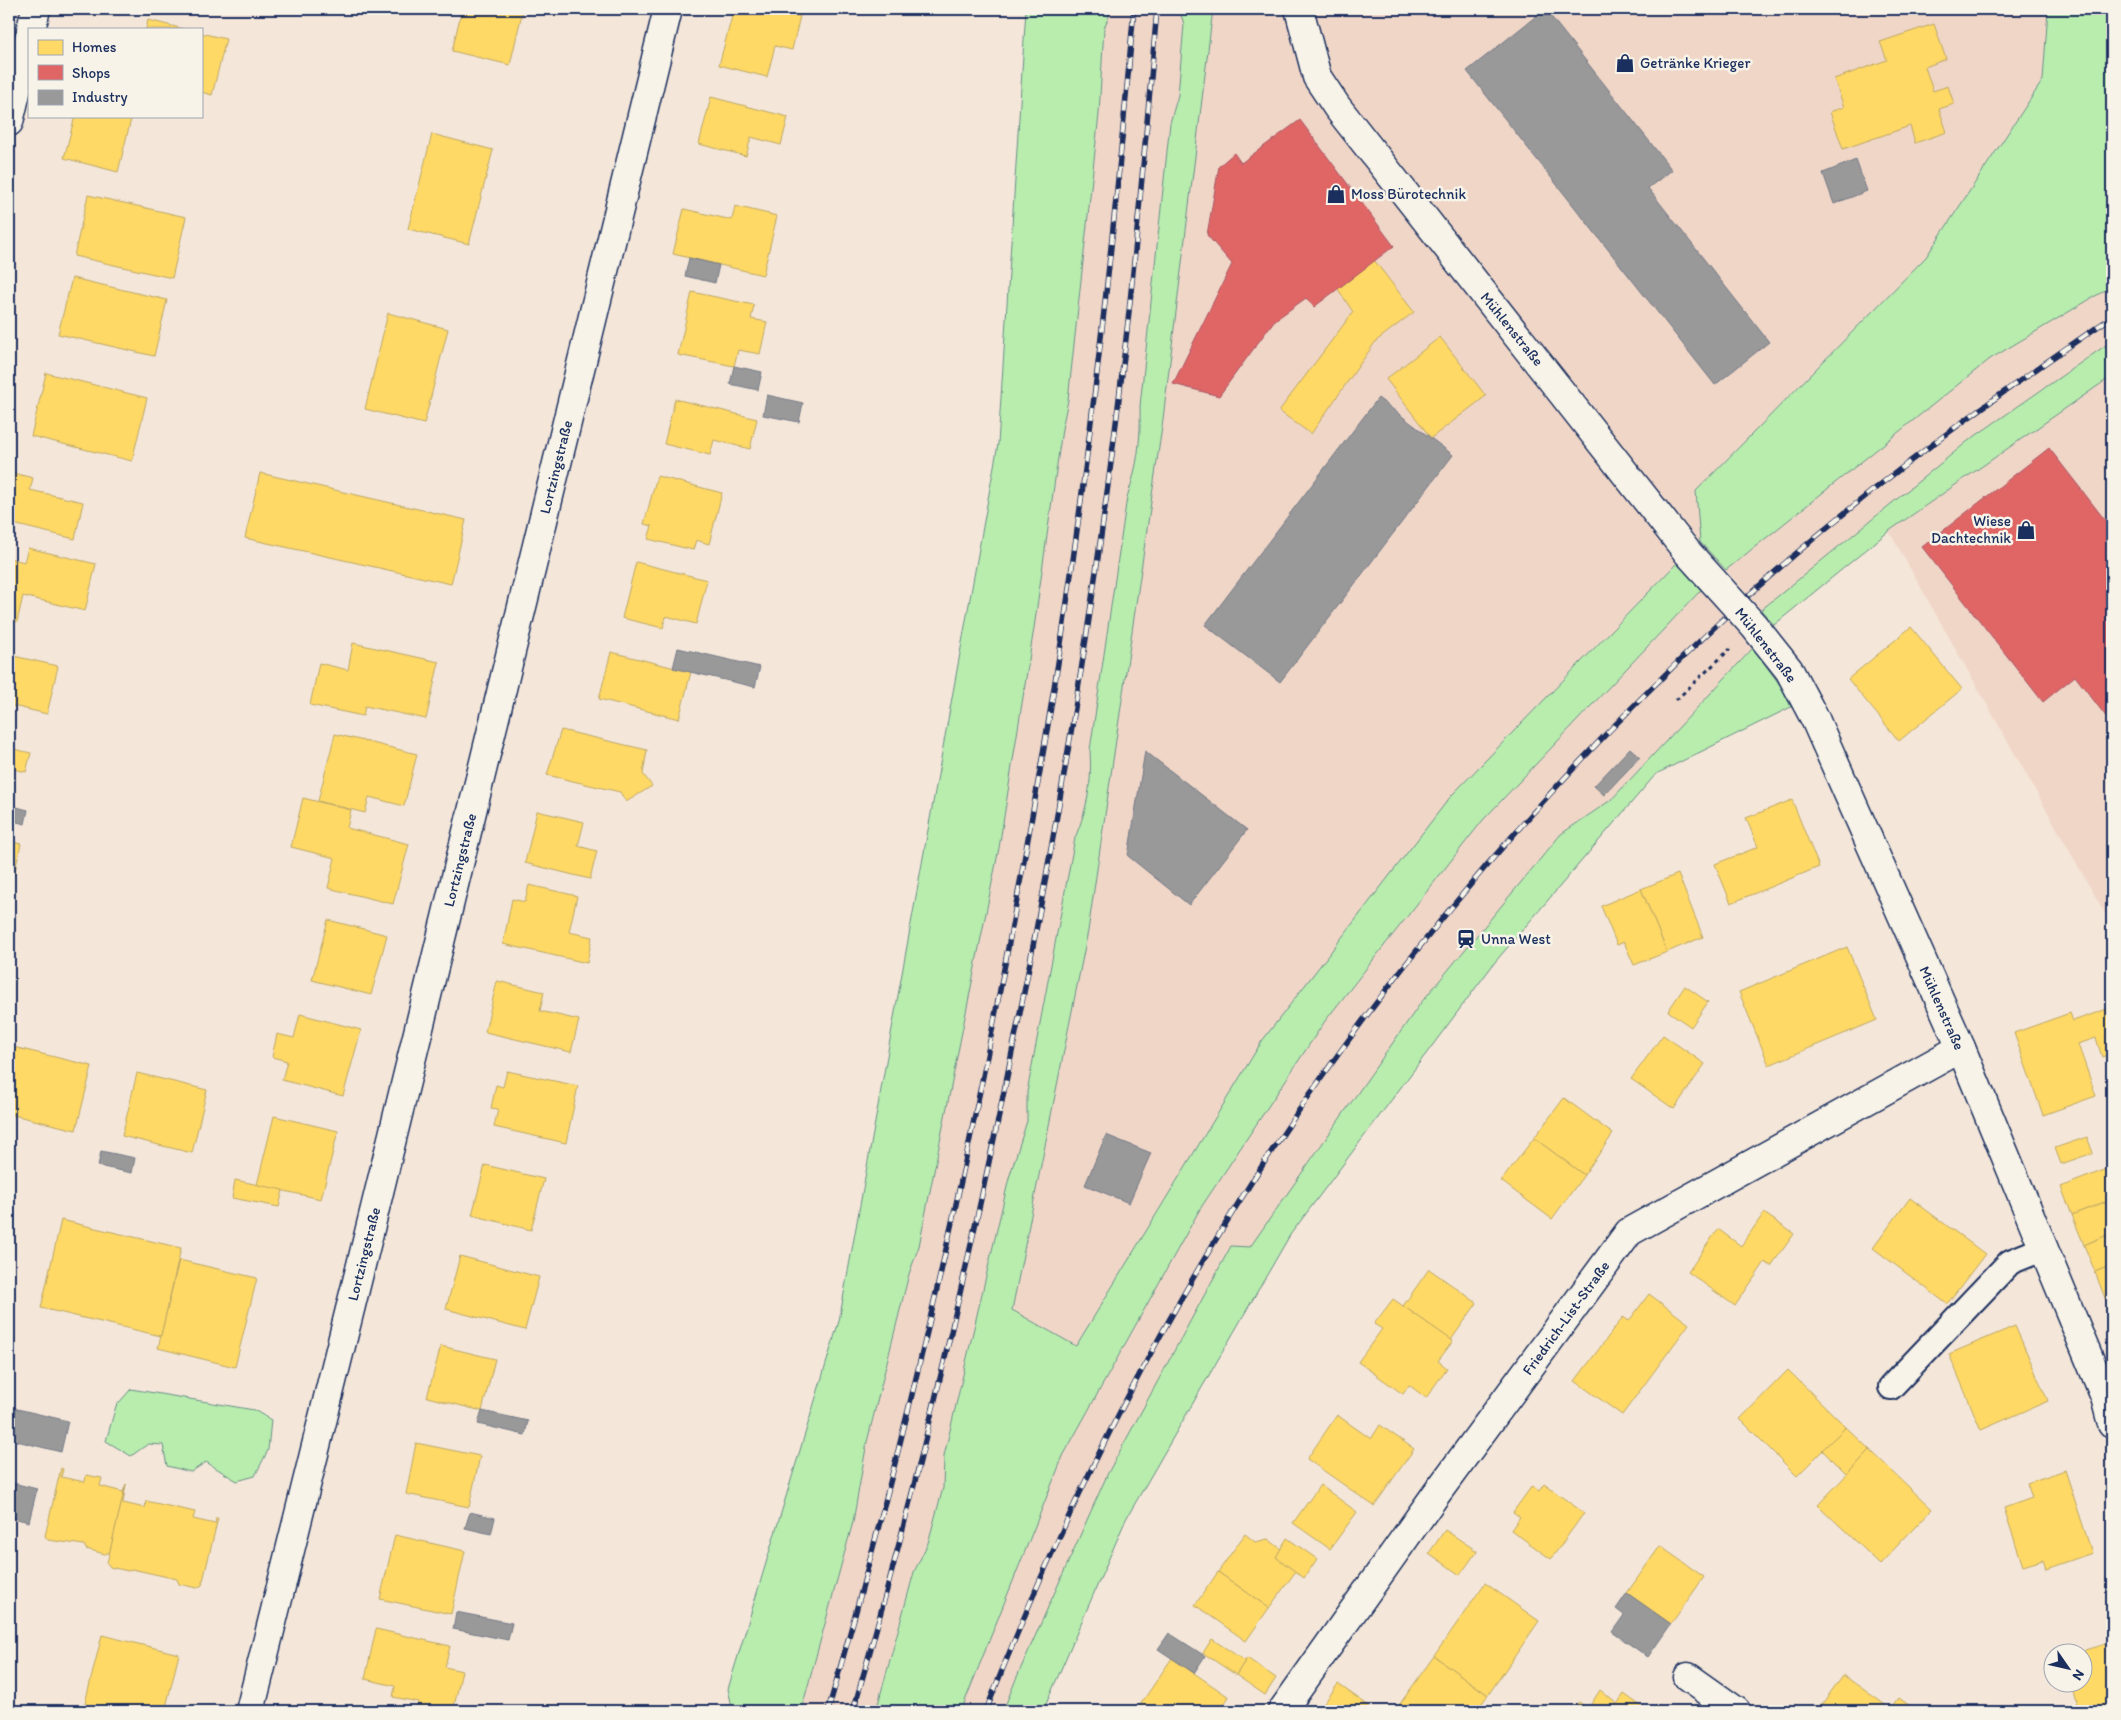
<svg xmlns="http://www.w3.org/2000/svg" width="2121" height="1720" font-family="Itim,sans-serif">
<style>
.built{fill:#f0d6c7}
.green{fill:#b8edae;stroke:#6a8e86}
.homes{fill:#ffd966;stroke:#bba664}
.shops{fill:#e06666;stroke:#a55664}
.industry{fill:#999;stroke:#737987}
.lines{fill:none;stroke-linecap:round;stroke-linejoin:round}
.lane-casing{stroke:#1b2f5e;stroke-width:28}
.street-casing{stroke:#1b2f5e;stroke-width:31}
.path{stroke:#1b2f5e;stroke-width:3;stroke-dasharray:4 4;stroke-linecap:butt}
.lane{stroke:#f7f3e8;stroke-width:24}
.street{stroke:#f7f3e8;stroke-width:28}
.rail-casing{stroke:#1b2f5e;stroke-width:5.5}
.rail{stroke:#f7f3e8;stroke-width:4;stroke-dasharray:11;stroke-linecap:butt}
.street-bridge-casing{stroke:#1b2f5e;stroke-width:31;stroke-linecap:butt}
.street-bridge{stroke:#f7f3e8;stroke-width:28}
.labels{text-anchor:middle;stroke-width:5;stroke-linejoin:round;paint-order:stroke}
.poi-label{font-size:15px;fill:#1b2f5e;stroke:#f7f3e8;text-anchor:start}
.street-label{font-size:15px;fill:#1b2f5e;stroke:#f7f3e8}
</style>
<rect width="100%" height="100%" fill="#f4e6d9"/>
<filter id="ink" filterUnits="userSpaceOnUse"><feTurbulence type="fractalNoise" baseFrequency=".02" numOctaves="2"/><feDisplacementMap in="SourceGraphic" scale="10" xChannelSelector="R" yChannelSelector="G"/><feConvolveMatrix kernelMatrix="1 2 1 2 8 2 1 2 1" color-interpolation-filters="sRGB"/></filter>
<g filter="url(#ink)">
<g class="built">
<polygon points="1112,9 1179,9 1184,24 1178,95 1170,123 1140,406 1141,436 1137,469 1127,497 1090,750 1091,781 1086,810 1075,838 1027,1092 1027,1121 1009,1178 944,1456 943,1488 928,1543 914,1572 876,1711 801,1711 853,1522 867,1442 909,1274 919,1246 999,848 1034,628 1062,429 1068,400 1099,114 1104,28"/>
<polygon points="1213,9 2048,9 2043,80 1926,257 1696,491 1700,542 1677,563 1451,796 1262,1041 1076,1346 1012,1310 1088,931 1162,427"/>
<polygon points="2112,286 2112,341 1968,441 1761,610 1726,570 1990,359"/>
<polygon points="2112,376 2112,926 1889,531"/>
<polygon points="1701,590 1753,648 1611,800 1561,834 1420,1004 1250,1247 1108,1473 1016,1679 1003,1711 961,1711 1063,1456 1200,1209 1325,1021 1483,820"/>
</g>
<g class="green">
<polygon points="1026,9 1112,9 1104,28 1099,114 1068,400 1062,429 1034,628 999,848 919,1246 909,1274 867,1442 853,1522 801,1711 733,1711 728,1689 839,1321 998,444"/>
<path d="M1179 9H1213L1162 427 1088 931 1012 1310 1076 1346 1262 1041 1451 796 1677 563 1701 590 1483 820 1325 1021 1200 1209 1063 1456 961 1711H876L914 1572 928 1543 943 1488 944 1456 1009 1178 1027 1121V1092L1075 838C1088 806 1092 784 1090 750L1127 497C1138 466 1141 439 1140 406L1170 123 1178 95 1184 24Z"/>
<polygon points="2048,9 2112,9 2112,286 1990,359 1726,570 1700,542 1696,491 1926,257 2043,80"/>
<polygon points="2112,341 2112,376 1889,531 1774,625 1761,610 1968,441"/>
<polygon points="1753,648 1783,689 1791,707 1656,774 1495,962 1290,1235 1126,1519 1043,1711 1003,1711 1016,1679 1108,1473 1231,1246 1250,1247 1420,1004 1561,834 1611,800"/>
<polygon points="131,1389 254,1410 271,1420 268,1450 255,1476 237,1481 206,1462 191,1472 167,1466 163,1445 148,1444 131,1456 106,1441 116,1406"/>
</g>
<g class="homes">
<polygon points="462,9 523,9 510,65 452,51"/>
<polygon points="734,9 773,9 800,16 792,50 775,46 767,77 719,65"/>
<polygon points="148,20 184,29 146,29"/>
<polygon points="1934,24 1946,59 1925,67 1933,91 1948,86 1954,104 1939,109 1947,132 1915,143 1910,126 1843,149 1830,112 1844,107 1834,79 1887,60 1880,42"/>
<polygon points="201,33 226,39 212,95 201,92"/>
<polygon points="711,97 788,117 781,145 751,137 746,156 699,144"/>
<polygon points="75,116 121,116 131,119 118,172 64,158"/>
<polygon points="432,134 493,150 469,244 408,229"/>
<polygon points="88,195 186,217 172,278 74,256"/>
<polygon points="735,206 777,216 763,275 673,254 684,209 732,220"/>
<polygon points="1374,260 1414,312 1376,341 1311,434 1279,411 1353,312 1338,289"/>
<polygon points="72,278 167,300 154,356 58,334"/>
<polygon points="692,292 754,305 751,319 767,322 760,354 738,350 734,366 678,355"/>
<polygon points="388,313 448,329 424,424 365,409"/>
<polygon points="1440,337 1486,396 1431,438 1386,379"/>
<polygon points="46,373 147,398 132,461 31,436"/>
<polygon points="675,399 757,419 750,449 714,440 710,455 664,444"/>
<polygon points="9,472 33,478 30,490 83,502 75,539 9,523"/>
<polygon points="260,473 466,520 451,584 245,538"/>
<polygon points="657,476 722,493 709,544 696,540 693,550 648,539 652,526 644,524"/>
<polygon points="28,548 96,564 85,611 23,596 17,622 9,620 9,558 24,562"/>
<polygon points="636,562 707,580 696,624 666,616 663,628 622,618"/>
<polygon points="1911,627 1962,689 1899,741 1848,679"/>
<polygon points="353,643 439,662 426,719 365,706 363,716 310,705 319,663 348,670"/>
<polygon points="611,652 691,672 679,719 599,699"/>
<polygon points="9,655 58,666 47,714 9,705"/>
<polygon points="561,730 647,750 643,774 652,786 626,802 620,792 547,775"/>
<polygon points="335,734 417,754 404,806 369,797 365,813 318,801"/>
<polygon points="9,748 31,753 26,772 9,768"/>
<polygon points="303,798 351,810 347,828 409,844 393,904 328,888 335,858 291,847"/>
<polygon points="1792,800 1819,867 1731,903 1715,864 1758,847 1746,818"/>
<polygon points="537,811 584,822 578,846 597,851 590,879 525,863"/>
<polygon points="9,841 21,844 14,875 9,873"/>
<polygon points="1678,874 1703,937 1667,952 1641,889"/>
<polygon points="529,885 577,896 569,932 592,937 587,963 503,944 512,899 525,902"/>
<polygon points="1641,889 1667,952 1634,965 1624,942 1617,945 1601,906"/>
<polygon points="328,920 387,935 371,995 312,980"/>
<polygon points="1847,947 1877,1020 1769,1065 1739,992"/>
<polygon points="497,981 544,992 540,1011 579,1020 571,1052 485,1032"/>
<polygon points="1685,986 1708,1002 1691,1027 1668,1011"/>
<polygon points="2107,1009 2112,1024 2112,1053 2102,1057 2096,1038 2078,1044 2096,1096 2043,1115 2014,1033 2070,1013 2073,1021"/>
<polygon points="300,1014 361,1030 343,1096 282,1080 287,1061 272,1057 277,1034 294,1038"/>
<polygon points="1663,1035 1705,1064 1674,1109 1631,1079"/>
<polygon points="9,1046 92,1066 76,1130 9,1114"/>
<polygon points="507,1071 578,1086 566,1143 494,1127 498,1109 491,1108 496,1085 503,1087"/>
<polygon points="137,1073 207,1090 192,1153 122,1136"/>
<polygon points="1564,1098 1613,1134 1584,1175 1534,1138"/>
<polygon points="274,1116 338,1131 321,1199 257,1185"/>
<polygon points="2087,1137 2093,1153 2061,1164 2055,1148"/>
<polygon points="1534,1138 1584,1175 1552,1219 1501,1181"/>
<polygon points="485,1165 544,1179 531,1230 472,1215"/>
<polygon points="2112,1167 2112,1199 2072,1215 2061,1187"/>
<polygon points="235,1180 283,1190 279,1207 232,1198"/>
<polygon points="1910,1198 1985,1254 1947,1304 1873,1248"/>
<polygon points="2112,1199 2112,1233 2084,1245 2072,1215"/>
<polygon points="1764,1213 1794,1234 1771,1266 1765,1262 1735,1306 1688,1272 1718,1229 1741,1246"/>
<polygon points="61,1220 181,1248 161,1336 41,1308"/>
<polygon points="2112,1233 2112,1265 2095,1272 2084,1245"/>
<polygon points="460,1256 539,1277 525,1330 446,1309"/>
<polygon points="179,1260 257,1278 235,1367 158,1348"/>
<polygon points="2112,1265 2112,1295 2105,1298 2095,1272"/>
<polygon points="1429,1269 1477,1303 1451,1340 1403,1306"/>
<polygon points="1649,1294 1689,1324 1622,1415 1575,1381 1623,1317 1629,1321"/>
<polygon points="2112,1295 2112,1315 2105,1298"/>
<polygon points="1393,1299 1453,1341 1438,1361 1447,1368 1426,1398 1409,1385 1403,1394 1358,1362 1382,1329 1374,1324"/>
<polygon points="2015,1326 2048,1401 1981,1430 1949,1354"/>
<polygon points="441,1346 495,1359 482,1411 427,1397"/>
<polygon points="1788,1370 1846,1427 1797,1476 1740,1419"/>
<polygon points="1337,1415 1371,1439 1380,1425 1414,1449 1374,1506 1307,1459"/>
<polygon points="1846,1427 1870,1450 1847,1475 1822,1450"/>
<polygon points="416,1443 480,1456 469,1507 406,1494"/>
<polygon points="1870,1450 1932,1509 1880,1564 1818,1505"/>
<polygon points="61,1468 63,1469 61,1477 85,1482 86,1475 102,1478 100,1486 123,1492 126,1484 110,1552 105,1554 86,1549 84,1545 48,1540 45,1536"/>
<polygon points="2065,1470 2092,1553 2046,1569 2043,1560 2023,1566 2004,1508 2032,1498 2027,1483"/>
<polygon points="126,1484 123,1503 145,1508 146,1501 195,1512 193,1519 215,1524 216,1518 218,1518 202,1585 197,1588 179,1584 177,1579 132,1569 128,1571 110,1567 107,1563"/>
<polygon points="1544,1484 1584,1513 1551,1559 1511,1530 1520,1517 1513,1512 1532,1486 1539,1491"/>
<polygon points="1320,1485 1357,1512 1330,1549 1293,1523"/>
<polygon points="1445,1530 1477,1551 1460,1575 1429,1553"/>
<polygon points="1245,1534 1255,1542 1268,1539 1281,1549 1276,1557 1296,1571 1269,1608 1218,1572"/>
<polygon points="395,1535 465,1551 451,1614 380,1599"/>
<polygon points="1287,1538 1317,1559 1304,1578 1276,1557"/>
<polygon points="1660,1546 1704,1577 1671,1624 1627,1593"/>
<polygon points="1218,1572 1269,1608 1246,1641 1195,1605"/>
<polygon points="1485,1583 1539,1621 1488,1695 1434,1656"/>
<polygon points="376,1629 450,1646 445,1667 462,1671 453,1711 416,1711 418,1702 393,1697 395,1686 365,1679"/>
<polygon points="102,1635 179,1654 165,1711 83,1711"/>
<polygon points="1212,1639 1245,1661 1236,1675 1203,1653"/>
<polygon points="2105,1644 2112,1668 2112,1711 2079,1711 2071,1682 2084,1682 2084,1652 2078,1652"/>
<polygon points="1434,1656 1488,1695 1476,1711 1395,1711"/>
<polygon points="1172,1658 1229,1697 1219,1711 1136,1711"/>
<polygon points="1247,1658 1276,1678 1265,1695 1236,1675"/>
<polygon points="1843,1675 1891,1709 1899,1698 1917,1711 1817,1711"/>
<polygon points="1338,1684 1369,1706 1365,1711 1324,1711 1320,1709"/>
<polygon points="1600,1690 1617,1704 1624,1694 1648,1711 1572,1711 1579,1702 1588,1709"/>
</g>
<g class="shops">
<polygon points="1300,120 1394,246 1314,307 1306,298 1274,321 1219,396 1173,384 1232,264 1207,235 1219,166 1234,153 1241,163"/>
<polygon points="2049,448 2112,529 2112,715 2108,719 2075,676 2043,702 1922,547"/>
</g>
<g class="industry">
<polygon points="1545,9 1672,170 1648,188 1769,342 1715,385 1467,71"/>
<polygon points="1856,160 1867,191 1834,204 1823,173"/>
<polygon points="689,258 719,265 715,283 685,276"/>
<polygon points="734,366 762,372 758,390 730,384"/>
<polygon points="767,395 803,403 799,422 763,415"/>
<polygon points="1378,398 1453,455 1280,682 1205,625"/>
<polygon points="678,648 760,667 755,687 673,668"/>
<polygon points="1630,748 1640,757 1604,795 1594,786"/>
<polygon points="1145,751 1247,830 1189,905 1128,856"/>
<polygon points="9,805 28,810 25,824 9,820"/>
<polygon points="1106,1135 1151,1153 1129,1203 1085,1185"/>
<polygon points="101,1151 135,1158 132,1173 98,1166"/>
<polygon points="9,1407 68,1421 61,1452 9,1439"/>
<polygon points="482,1411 528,1421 525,1435 478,1424"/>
<polygon points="9,1482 37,1489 29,1522 9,1517"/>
<polygon points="470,1512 495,1518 491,1534 465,1528"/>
<polygon points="1627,1593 1671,1624 1648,1657 1612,1632 1624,1615 1616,1609"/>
<polygon points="456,1612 512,1623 508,1640 453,1629"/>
<polygon points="1169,1633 1205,1656 1194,1673 1158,1649"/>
</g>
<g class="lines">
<g class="lane-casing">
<polyline id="lane" points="1891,1387 2010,1262 2042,1249"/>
</g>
<g class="street-casing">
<g id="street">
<polyline points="1299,9 1317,77 1337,107 1688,553"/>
<polyline points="31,29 36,9"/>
<polyline points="9,122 29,38"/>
<polyline points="1815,719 1961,1048 2105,1397 2112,1424"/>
<polyline points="1688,1677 1736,1711"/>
<polyline points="250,1711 368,1237 668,9"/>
<polyline points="1282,1711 1434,1497 1629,1232 1961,1048"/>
</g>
</g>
<polyline class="path" points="1676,700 1730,649"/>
<use href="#lane" class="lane"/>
<use href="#street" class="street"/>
<g class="rail-casing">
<g id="rail">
<path d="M828 1711C909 1430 974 1143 1025 855 1039 778 1053 700 1064 623 1094 419 1116 214 1134 9"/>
<path d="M853 1711C901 1547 941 1380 978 1213 1043 919 1095 620 1128 321 1139 217 1148 113 1157 9"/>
<path d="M986 1711C1062 1515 1157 1325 1273 1149 1400 956 1553 778 1722 620 1842 507 1976 409 2112 317"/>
</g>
</g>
<use href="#rail" class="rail"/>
<g class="street-bridge-casing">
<polyline id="street-bridge" points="1688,553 1754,626 1789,670 1815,719"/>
</g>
<use href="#street-bridge" class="street-bridge"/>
</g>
</g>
<defs>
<g id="shop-bare" transform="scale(1.5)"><path d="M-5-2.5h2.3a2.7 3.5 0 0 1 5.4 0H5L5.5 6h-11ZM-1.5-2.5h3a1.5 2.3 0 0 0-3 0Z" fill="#1b2f5e" stroke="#f7f3e8" stroke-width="2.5" paint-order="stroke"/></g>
<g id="station-bare" transform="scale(1.5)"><path d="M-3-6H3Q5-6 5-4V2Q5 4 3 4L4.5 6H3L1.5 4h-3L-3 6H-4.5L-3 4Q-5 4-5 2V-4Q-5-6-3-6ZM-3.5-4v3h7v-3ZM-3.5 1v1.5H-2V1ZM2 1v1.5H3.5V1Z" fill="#1b2f5e" stroke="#f7f3e8" stroke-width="2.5" paint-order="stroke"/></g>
</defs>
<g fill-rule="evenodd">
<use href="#shop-bare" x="1625" y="63"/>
<use href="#shop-bare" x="1336" y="194"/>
<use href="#shop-bare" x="2026" y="530"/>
<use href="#station-bare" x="1466" y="939"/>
</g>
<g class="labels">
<g class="poi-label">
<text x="1640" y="68">Getränke Krieger</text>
<text x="1351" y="199">Moss Bürotechnik</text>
<text x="2011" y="526" text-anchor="end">Wiese<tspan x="2011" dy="17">Dachtechnik</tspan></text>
<text x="1481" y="944">Unna West</text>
</g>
<g class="street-label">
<text transform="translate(1512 329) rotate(51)" y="5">Mühlenstraße</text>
<text transform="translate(556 467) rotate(-76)" y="5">Lortzingstraße</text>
<text transform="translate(1766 645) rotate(52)" y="5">Mühlenstraße</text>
<text transform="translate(460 860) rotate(-76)" y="5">Lortzingstraße</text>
<text transform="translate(1942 1008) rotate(66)" y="5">Mühlenstraße</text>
<text transform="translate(364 1254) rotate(-76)" y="5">Lortzingstraße</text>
<text transform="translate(1566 1318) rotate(-54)" y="5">Friedrich-List-Straße</text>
</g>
</g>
<rect width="2121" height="1720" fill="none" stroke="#f7f3e8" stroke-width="30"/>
<rect x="15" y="15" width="2091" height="1690" fill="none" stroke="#1b2f5e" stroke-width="2" filter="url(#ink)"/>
<rect x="28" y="28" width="175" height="90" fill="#f7f3e8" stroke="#9fa5b1"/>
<rect x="38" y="40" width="25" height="15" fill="#ffd966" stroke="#9fa5b1"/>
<text x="72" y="52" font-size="15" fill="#1b2f5e">Homes</text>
<rect x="38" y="65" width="25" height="15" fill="#e06666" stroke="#9fa5b1"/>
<text x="72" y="78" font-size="15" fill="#1b2f5e">Shops</text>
<rect x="38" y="90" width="25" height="15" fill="#999999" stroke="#9fa5b1"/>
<text x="72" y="102" font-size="15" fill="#1b2f5e">Industry</text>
<g transform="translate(2068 1668) rotate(124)"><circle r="24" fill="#f7f3e8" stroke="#9fa5b1"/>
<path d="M0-4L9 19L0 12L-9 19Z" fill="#1b2f5e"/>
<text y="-8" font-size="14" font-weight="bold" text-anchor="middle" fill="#1b2f5e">N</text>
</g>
</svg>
